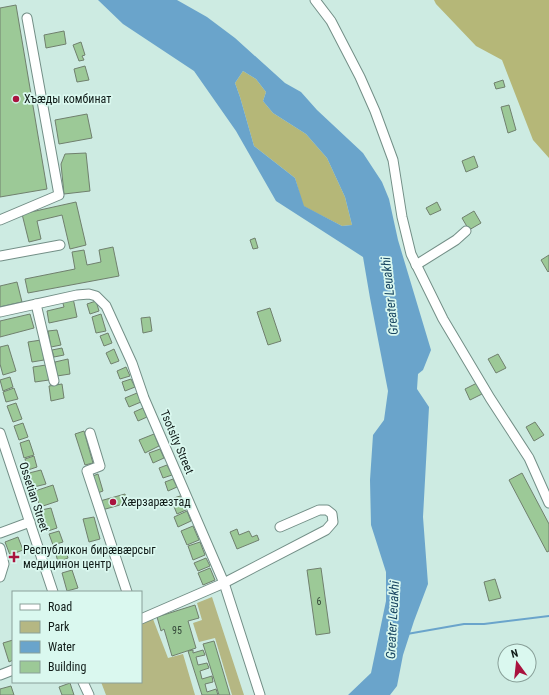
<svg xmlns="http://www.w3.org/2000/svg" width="549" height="695" font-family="'Roboto Condensed',sans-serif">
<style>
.green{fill:#b5b783}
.forest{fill:#b5b778}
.water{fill:#6aa4cb;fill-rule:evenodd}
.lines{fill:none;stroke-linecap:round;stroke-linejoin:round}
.stream{stroke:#6aa4cb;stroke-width:2}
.building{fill:#9cc997;stroke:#70806e}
.minor-casing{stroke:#738f87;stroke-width:11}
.minor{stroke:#fff;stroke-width:9}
.poi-dot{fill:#a9133e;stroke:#daf8ef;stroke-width:1.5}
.labels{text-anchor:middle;stroke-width:3.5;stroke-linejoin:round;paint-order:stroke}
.number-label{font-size:10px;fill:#334638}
.poi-label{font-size:12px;fill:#101b18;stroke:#daf8ef;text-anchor:start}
.street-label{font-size:12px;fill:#101b18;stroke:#daf8ef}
.water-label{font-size:13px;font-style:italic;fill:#194662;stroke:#daf8ef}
</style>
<rect width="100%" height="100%" fill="#cdebe2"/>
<g class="green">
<polygon points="212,597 244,695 232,695 215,638 199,642 193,623 202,620 197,603"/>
<polygon points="153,619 168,658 183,654 195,695 106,695 101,682 141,682 141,624"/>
</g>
<g class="forest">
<polygon points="434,0 549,0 549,158 533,140 502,60 476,46 436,4"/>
<polygon points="243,71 256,79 266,92 263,101 273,113 306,134 327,158 345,197 352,225 342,226 303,206 295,178 254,146 240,97 235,83"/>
</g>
<path class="water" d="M98 0H177L207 17 235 38 285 83 301 92 317 110 363 153 382 182 389 199 398 240 431 350 423 370 418 374 417 389 429 407 423 517 428 584 414 621 403 655 397 686 390 695H348L371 673 386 601V572L371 525 370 480 373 435 384 420 388 391 370 298 363 257 276 201 236 131 194 71 123 24ZM243 71 256 79 266 92 263 101 273 113 306 134 327 158 345 197 352 225 342 226 304 206 295 178 254 146 240 97 235 83Z"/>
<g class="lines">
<polyline class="stream" points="407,634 464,624 484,624 549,616"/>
</g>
<g class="building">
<polygon points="16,5 47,189 0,197 0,8"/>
<polygon points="64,31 66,44 46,48 44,35"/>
<polygon points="81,42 85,55 82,56 84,60 79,61 73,45"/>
<polygon points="85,66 89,80 77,82 74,69"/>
<polygon points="503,80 505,87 496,89 494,83"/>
<polygon points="509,105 516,130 508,133 501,107"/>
<polygon points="87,114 92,138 59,144 55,120"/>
<polygon points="86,153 90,191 64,194 61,164 65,154"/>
<polygon points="474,156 478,167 466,172 462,161"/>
<polygon points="76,202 86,245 70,249 62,215 37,221 41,239 29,242 22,214"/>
<polygon points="437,202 441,210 430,215 426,208"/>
<polygon points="474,211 481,223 469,230 462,218"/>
<polygon points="255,238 258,248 253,249 250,240"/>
<polygon points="113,247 119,276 28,293 25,279 75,269 72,252 84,250 87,265 101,262 99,250"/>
<polygon points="549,255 549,271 548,272 541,260"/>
<polygon points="17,282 22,302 0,307 0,286"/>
<polygon points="73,298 77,317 49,323 47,311 64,307 62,300"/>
<polygon points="96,301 99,311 90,314 87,304"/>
<polygon points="270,308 281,341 268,345 257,312"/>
<polygon points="30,314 34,328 0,337 0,321"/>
<polygon points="101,314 106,331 96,333 92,317"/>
<polygon points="150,317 152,331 143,333 141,318"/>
<polygon points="57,330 61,345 51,347 48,331"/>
<polygon points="108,333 112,343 104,346 100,336"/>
<polygon points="41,340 44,360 32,362 28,342"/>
<polygon points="8,345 16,371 3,375 0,364 0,347"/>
<polygon points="62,348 64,355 54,357 52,350"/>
<polygon points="114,349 119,361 111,364 106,353"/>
<polygon points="498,354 506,368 496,373 488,359"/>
<polygon points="68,359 70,374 57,376 55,362"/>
<polygon points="46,365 49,380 35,382 33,367"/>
<polygon points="126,367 130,376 120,379 117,371"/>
<polygon points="10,377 13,387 3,391 0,380"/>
<polygon points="131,379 135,387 125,391 122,382"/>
<polygon points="477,383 482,394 470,400 465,389"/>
<polygon points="62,384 64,398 51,401 49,386"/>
<polygon points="14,388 18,399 6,402 3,392"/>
<polygon points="137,393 141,402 129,407 125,398"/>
<polygon points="16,403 22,419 13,422 7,406"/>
<polygon points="143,408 147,417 138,421 134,412"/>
<polygon points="535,422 544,435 534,441 526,427"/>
<polygon points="23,423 28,437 19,440 14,426"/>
<polygon points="84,431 93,463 85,465 75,434"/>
<polygon points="154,434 159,446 145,453 139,440"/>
<polygon points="29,440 34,455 24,458 20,443"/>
<polygon points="160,449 164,458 153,463 149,453"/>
<polygon points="34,456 37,467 28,470 25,459"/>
<polygon points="167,465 172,475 163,478 159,468"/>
<polygon points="41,470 46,484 34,487 29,473"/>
<polygon points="522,473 549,524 549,551 547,552 509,480"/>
<polygon points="98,474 103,491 95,494 90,477"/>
<polygon points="173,479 177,487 168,491 165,482"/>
<polygon points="53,485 58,501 40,507 35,491"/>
<polygon points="125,494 127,503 102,510 100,501"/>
<polygon points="180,496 186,510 177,514 171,499"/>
<polygon points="51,508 57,528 48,531 41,510"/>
<polygon points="187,511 191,521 178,527 174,517"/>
<polygon points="94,517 100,539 89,542 83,519"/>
<polygon points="193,526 199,540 187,545 181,531"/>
<polygon points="237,529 239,535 249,531 252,537 257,535 259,540 237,549 230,532"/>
<polygon points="59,531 63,542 53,545 49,534"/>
<polygon points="18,537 23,550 10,555 5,542"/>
<polygon points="200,542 205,555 193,560 188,546"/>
<polygon points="65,548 68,558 58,562 55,551"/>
<polygon points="206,558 210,566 198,571 194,563"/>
<polygon points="210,568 215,580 203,585 198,573"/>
<polygon points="321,568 330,633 316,635 307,570"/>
<polygon points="72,570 78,588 67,591 62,573"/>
<polygon points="495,579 501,598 489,601 484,582"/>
<polygon points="195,605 199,618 188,621 196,648 172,656 164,629 161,631 157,617"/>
<polygon points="13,640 13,660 9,662 3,643"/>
<polygon points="214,641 230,695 219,695 203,644"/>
<polygon points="193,650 193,653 203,650 205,655 196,657 198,665 207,663 209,668 200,671 202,679 212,676 213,682 205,684 207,692 216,689 218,695 202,695 188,651"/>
<polygon points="70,683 74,695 62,695 59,687"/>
<polygon points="11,686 14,695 0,695 0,689"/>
</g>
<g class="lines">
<g class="minor-casing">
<g id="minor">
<polyline points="315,0 331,21 360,77 375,111 393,160 402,217 411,254 443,319 490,398 529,458 549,503"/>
<polyline points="0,220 59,195 27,18"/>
<polyline points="0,256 60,245"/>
<polyline points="416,265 456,240 466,231"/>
<polyline points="36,304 54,381"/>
<polyline points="0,312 77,295 89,294 96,296 106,306 132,363 144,398 224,583 260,695"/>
<polyline points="0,433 53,592"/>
<polyline points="90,433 100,466 87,471 127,592"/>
<polyline points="0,533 30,522"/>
<polyline points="0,548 4,564 0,577"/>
<polyline points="141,619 224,583 326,530 333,522 332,514 327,510 319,510 280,527"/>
<polyline points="0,675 13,670"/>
<polyline points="83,682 89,695"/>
</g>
</g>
<use href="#minor" class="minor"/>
</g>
<g class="poi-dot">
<circle cx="16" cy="99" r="4"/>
<circle cx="113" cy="502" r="4"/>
<path d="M12 551h4v4h4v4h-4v4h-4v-4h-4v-4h4z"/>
</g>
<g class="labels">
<g class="number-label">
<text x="319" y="605">6</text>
<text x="177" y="634">95</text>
</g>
<g class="poi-label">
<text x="24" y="103">Хъæды комбинат</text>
<text x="121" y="506">Хæрзарæзтад</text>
<text x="23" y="554">Республикон бирæвæрсыг<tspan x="23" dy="14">медицинон центр</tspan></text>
</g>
<g class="street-label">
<text transform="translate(177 442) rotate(67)" y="4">Tsotsity Street</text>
<text transform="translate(34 497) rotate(72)" y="4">Ossetian Street</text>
</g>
<g class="water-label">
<text transform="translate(389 296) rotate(-96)" y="5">Greater Leuakhi</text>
<text transform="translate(392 620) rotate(-87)" y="5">Greater Leuakhi</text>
</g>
</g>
<rect x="12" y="591" width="130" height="92" fill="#daf8ef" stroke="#89a099"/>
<rect x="20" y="604" width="20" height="6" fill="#ffffff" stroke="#89a099"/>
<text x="48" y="611" font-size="12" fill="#101b18">Road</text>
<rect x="20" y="621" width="20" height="12" fill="#b5b783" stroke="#89a099"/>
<text x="48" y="631" font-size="12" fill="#101b18">Park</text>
<rect x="20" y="641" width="20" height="12" fill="#6aa4cb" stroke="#89a099"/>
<text x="48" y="651" font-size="12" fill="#101b18">Water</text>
<rect x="20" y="661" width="20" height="12" fill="#9cc997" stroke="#89a099"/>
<text x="48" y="671" font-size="12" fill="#101b18">Building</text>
<g transform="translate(517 663) rotate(345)"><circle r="19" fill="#daf8ef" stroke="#89a099"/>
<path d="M0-3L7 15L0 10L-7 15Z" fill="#a9133e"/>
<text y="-6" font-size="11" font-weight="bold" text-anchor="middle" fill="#101b18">N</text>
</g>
</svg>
